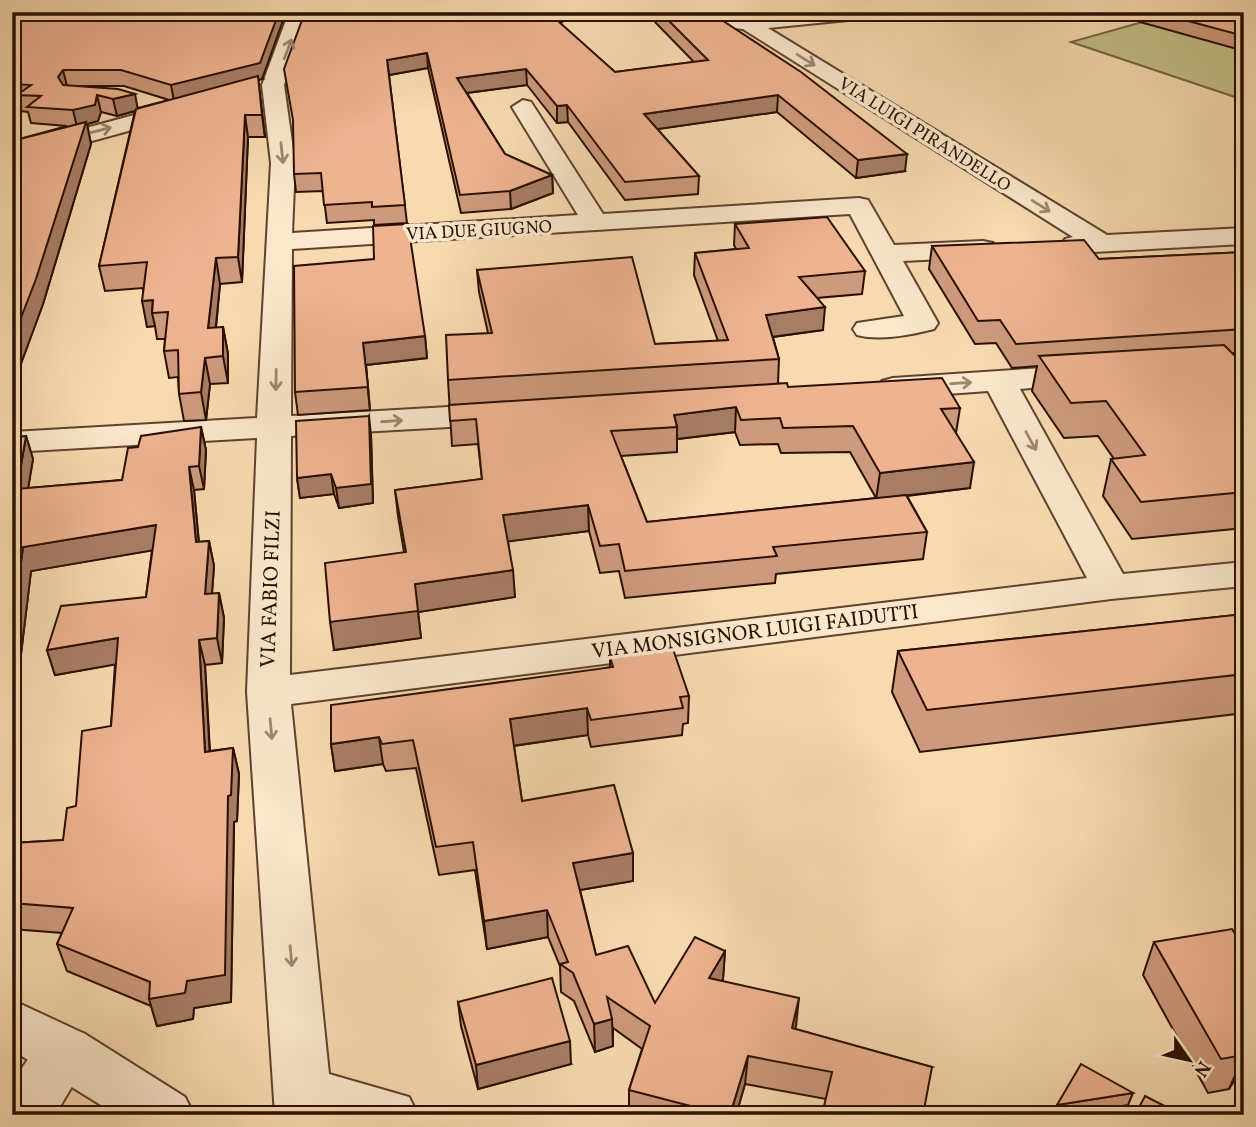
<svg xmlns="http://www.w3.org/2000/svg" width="1256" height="1127" font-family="Vollkorn,serif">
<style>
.green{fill:#c2be88;stroke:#766744;stroke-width:2}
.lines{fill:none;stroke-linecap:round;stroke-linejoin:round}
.minor-casing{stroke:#5e422c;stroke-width:4}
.tertiary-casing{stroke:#5e422c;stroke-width:4}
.minor{fill:#fae7cc;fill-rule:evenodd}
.tertiary{fill:#fae7cc;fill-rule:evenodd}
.wall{fill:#cd9a7d;stroke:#2b1000;stroke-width:2;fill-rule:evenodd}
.shaded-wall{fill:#a77d66;stroke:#2b1000;stroke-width:2}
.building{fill:#eeb391;stroke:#2b1000;stroke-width:2}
.oneway{stroke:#9d8670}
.labels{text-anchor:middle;stroke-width:7;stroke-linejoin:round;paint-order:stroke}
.far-street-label{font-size:18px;fill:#2b1000;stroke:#fae7cc}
.street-label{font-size:21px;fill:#2b1000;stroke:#fae7cc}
</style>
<rect width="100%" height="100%" fill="#f8dab0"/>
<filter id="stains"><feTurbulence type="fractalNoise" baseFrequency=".00286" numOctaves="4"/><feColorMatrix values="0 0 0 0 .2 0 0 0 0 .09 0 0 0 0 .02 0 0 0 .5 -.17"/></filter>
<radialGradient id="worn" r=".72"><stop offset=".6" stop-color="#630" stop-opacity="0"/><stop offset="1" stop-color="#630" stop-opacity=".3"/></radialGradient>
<polygon class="green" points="1178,12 1244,12 1244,100 1071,42"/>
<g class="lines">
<g class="minor-casing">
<g id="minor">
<path d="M289 12H309L284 85 295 163 292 233 578 215 512 107 523 100 531 102 603 214 859 198 868 200 894 245 983 241 993 243 997 249 993 255 983 257 903 261 938 323 934 329C911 335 880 341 857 335L853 329 857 323 904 316 850 214 292 249 291 416 501 404 513 407 518 414 513 421 501 424 291 436 290 675 1087 578 988 391 893 398 882 395 877 388 882 381 893 378 1088 365 1099 368 1104 375 1099 382 1020 389 1123 574 1244 562V586L1111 599 291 704 329 1074 409 1097 418 1115H275L247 692 257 438 12 452V432L257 418 271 163 262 85Z"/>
<polygon points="629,12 695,12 748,18 806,12 878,12 868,18 768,28 1107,235 1244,228 1244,244 1075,253 1065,251 1061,245 1065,239 1073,237 743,29 639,18"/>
<polygon points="182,102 190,104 193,109 190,114 12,163 12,148"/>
<polygon points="65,1027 85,1034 93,1051 55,1115 12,1115 12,1083 45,1034"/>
</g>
</g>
<g class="tertiary-casing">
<polygon id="tertiary" points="12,1000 85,1034 185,1097 194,1115 117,1115 12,1050"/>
</g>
<use href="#minor" class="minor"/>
<use href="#tertiary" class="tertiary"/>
</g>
<g class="wall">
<path d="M12 12 262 79 258 80 265 137H248L242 282 220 284 216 328 223 327 228 354V383L210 384 206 420 184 421 179 394 178 377 169 378 164 351 165 339H157L155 326 147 327 143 288 105 291 99 266 135 111 117 116 101 112 98 121 87 124 91 144 43 304 12 388V141L67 126 31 123 28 112 21 111 19 101H12ZM78 86H124L169 100 138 108Z"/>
<polygon points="305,12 586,12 559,23 615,72 694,62 655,22 655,12 701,12 905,171 856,178 777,112 657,129 699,176 698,194 625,200 568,122 557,123 527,85 467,93 505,154 552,175 553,193 511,209 461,213 428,68 389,75 407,223 374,225 374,220 327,223 323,191 296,192 294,174"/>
<polygon points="1142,12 1244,12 1244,47 1237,49 1140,22"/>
<path d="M735 224 865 271 862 294 817 298 823 330 773 337 779 359 778 383 788 387 960 408 956 433 970 488 907 496 927 532 923 559 776 574 775 583 625 598 619 571 600 573 589 531 508 541 515 597 418 612 421 638 334 650 404 552 398 516 395 490 482 479 478 444 452 446 448 380 488 333 479 292 477 270 655 344 718 341 694 275 695 253 736 249 734 245ZM735 432 740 445 778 444 781 453 850 452 876 498 647 522 621 456 677 452V439Z"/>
<polygon points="932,246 1099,259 1244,252 1244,352 1232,353 1244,365 1244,528 1132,539 1103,496 1111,459 1114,459 1098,436 1064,438 1032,391 1037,366 1012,368 996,343 975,344 929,269"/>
<polygon points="425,336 427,358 366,365 370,410 298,415 295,392"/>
<polygon points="201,427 206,450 204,489 194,490 199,542 209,541 214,566 212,594 219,593 224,618 222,663 205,665 210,751 233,748 239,774 237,821 234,822 231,1002 194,1008 193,1019 157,1026 151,1006 67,971 57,944 62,933 12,929 12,843 63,840 111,726 115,664 55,675 47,650 146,597 152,550 31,571 21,654 12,655 12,438 26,436 33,459 28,488 122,480 138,447"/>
<polygon points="371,435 373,503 339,508 334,494 300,498 297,478"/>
<polygon points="1244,614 1244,713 920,752 892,692 898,651"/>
<polygon points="610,657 689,696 688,723 683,724 682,735 591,747 588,735 514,746 522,801 633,853 633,881 580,890 596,955 655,1003 725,951 723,979 722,981 795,1029 932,1067 826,1099 745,1084 736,1115 629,1115 629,1090 642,1049 613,1028 613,1046 595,1052 574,1001 561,992 560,966 548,937 487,949 475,870 439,875 416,768 386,771 383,764 335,771 331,744 610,667"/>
<polygon points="1154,942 1244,948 1244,1064 1229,1089 1208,1093 1143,975"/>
<polygon points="458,1002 571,1064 478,1089 461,1026"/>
<polygon points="1133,1093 1128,1105 1065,1115 1054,1115 1057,1105"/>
</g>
<g class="shaded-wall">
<polygon points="279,12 286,12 262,79 258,80 265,137 262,115 174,101 171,85"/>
<polygon points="548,12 586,12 548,27"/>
<polygon points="1244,34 1244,47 1237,49 1240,35"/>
<polygon points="427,53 428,68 389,75 387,60"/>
<polygon points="526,69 527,85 458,94 457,78"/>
<polygon points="63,70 67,86 62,93 58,77"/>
<polygon points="135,94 138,110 117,116 113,99"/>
<polygon points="97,95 101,112 98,121 87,124 91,144 43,304 12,388 12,341 77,127 73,110"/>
<polygon points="778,95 777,112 644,131 644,114"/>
<polygon points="567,105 568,122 557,123 557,106"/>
<polygon points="245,115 248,137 242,282 238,257"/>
<polygon points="907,154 905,171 856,178 858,160"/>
<polygon points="552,175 553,193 511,209 510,191"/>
<polygon points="216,258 220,284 213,355 208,328"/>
<polygon points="153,300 152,313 155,326 147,327 142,301"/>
<polygon points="825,307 823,330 764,338 766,315"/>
<polygon points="223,327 228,354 228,383 223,356"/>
<polygon points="425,336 427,358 366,365 370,410 363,343"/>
<polygon points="205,358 210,384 206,420 201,392"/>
<polygon points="736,407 735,432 677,439 677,427 674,415"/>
<polygon points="369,416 371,435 373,503 339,508 336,488"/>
<polygon points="201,427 206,450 204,489 199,466"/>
<polygon points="26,436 33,459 24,513 17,489"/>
<polygon points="974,462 970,488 876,499 880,473"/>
<polygon points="189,467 194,490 201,567 196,542"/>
<polygon points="331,474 334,494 300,498 297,478"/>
<polygon points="588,505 589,531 504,542 503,515"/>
<polygon points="156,525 161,549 31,571 21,654 12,655 12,629 23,547"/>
<polygon points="209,541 214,566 210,619 205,594"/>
<polygon points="513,570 515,597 418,612 421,638 334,650 330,622 415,584"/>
<polygon points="219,593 224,618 222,663 217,638"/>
<polygon points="118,638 124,663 55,675 47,650"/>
<polygon points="199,640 205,665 211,778 205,752"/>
<polygon points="587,708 588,735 511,746 510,719"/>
<polygon points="379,737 383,764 335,771 331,744"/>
<polygon points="233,748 239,774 237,821 234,822 231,1002 194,1008 193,1019 157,1026 149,999 187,981 228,796"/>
<polygon points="633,853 633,881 574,891 573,863"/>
<polygon points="547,910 548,937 487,949 484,921"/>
<polygon points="725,951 723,979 707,1005 709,978"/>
<polygon points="799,998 796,1026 789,1056 792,1028"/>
<polygon points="612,1019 613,1046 595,1052 594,1024"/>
<polygon points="570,1041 571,1064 478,1089 476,1065"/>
<polygon points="1244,1055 1244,1064 1229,1089"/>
<polygon points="748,1056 745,1084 736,1115 730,1115"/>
</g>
<g class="building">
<polygon points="12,12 279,12 260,63 171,85 121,70 63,70 58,77 63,85 118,89 135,94 113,99 97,95 95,105 73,110 27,107 41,96 17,95 31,85 12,84"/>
<polygon points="305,12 548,12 615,72 708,60 660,12 711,13 801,72 907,154 858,160 778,95 644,114 699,176 625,182 567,105 557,106 526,69 457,78 505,154 552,175 510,191 460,195 427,53 387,60 405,205 372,207 372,202 324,205 321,173 294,174 293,120 284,69"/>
<polygon points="1155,12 1244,12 1244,34 1240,35"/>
<polygon points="258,76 262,115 245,115 238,257 216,258 208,328 223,327 223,356 205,358 201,392 179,394 178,350 164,351 168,312 152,313 153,300 142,301 147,262 99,266 136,109"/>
<polygon points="86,122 36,279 12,341 12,141"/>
<polygon points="827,217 865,271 799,277 825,307 766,315 779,359 448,380 446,335 492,333 477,270 632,257 655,344 728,340 695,253 749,248 735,224"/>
<polygon points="408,224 425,336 363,343 368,387 295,392 294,266 374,259 373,226"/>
<polygon points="1084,240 1099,259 1244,252 1244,329 1016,344 1000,320 978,321 932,246"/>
<polygon points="1224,345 1244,365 1244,492 1141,502 1111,459 1145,455 1106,401 1071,403 1039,356"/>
<polygon points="942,378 960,408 941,409 974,462 880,473 853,426 783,428 780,418 741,420 736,407 674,415 677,427 611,431 647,522 906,495 927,532 773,547 777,556 625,571 619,544 600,546 588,505 503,515 513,570 415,584 418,611 330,622 325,563 406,552 395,490 482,479 476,419 450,421 449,405 787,383 788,387"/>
<polygon points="369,416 371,484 336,488 331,474 297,478 296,421"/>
<polygon points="201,427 199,466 189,467 196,542 209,541 205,594 219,593 217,638 199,640 205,752 233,748 231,795 228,796 225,975 187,981 185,993 149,999 150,982 57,944 73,908 12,903 12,843 63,840 67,808 76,806 82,731 111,726 118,638 47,650 61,606 146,597 156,525 23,547 12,629 12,438 26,436 17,489 122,480 128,448 138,447 141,436"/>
<polygon points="1244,614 1244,674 927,710 898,651"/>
<polygon points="673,649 689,696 680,697 683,708 591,720 587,708 510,719 522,801 614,785 633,853 573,863 596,955 628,946 655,1003 695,937 725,951 709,978 799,998 792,1028 932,1067 923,1115 822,1115 832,1072 748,1056 730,1115 725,1115 629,1090 650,1026 607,997 612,1019 594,1024 573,973 560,964 568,962 547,910 484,921 473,842 436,847 413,740 382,744 379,737 331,744 331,705 613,667 610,657"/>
<polygon points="1232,929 1244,948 1244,1055 1221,1059 1154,942"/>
<polygon points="552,978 570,1041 476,1065 458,1002"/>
<polygon points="1081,1064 1133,1093 1057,1105"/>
<polygon points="1145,1096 1182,1115 1135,1115"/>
</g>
<defs><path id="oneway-shaft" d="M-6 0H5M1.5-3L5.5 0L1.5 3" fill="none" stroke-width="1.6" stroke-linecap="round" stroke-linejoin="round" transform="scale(1.75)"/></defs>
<g class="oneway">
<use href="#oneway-shaft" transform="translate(288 49) rotate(-69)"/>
<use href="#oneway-shaft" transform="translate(806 60) rotate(32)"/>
<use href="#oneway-shaft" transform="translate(101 130) rotate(-14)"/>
<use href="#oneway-shaft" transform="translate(282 153) rotate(84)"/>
<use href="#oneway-shaft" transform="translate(1041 206) rotate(32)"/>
<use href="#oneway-shaft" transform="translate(276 380) rotate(91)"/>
<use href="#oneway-shaft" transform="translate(961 383) rotate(-4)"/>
<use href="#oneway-shaft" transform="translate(392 421) rotate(-4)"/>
<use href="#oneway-shaft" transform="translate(1031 441) rotate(61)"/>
<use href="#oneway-shaft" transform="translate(271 729) rotate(85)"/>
<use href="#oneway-shaft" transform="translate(291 956) rotate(85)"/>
</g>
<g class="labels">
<g class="far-street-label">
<text transform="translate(925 134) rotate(32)" y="6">VIA LUIGI PIRANDELLO</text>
<text transform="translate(479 230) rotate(-3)" y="6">VIA DUE GIUGNO</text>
</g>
<g class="street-label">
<text transform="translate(270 589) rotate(-88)" y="7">VIA FABIO FILZI</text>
<text transform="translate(755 631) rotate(-7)" y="7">VIA MONSIGNOR LUIGI FAIDUTTI</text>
</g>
</g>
<rect width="1256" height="1127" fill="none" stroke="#f8dab0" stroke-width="42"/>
<rect x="14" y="14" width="1228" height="1099" fill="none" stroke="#2b1000" stroke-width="3.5"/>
<rect x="21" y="21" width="1214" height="1085" fill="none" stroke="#2b1000" stroke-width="2"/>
<g transform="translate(1189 1060) rotate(124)" stroke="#fae7cc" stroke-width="5" paint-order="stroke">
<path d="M0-5L12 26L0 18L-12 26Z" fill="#2b1000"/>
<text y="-10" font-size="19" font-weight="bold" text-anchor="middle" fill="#2b1000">N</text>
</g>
<rect width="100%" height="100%" filter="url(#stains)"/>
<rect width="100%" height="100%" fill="url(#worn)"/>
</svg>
